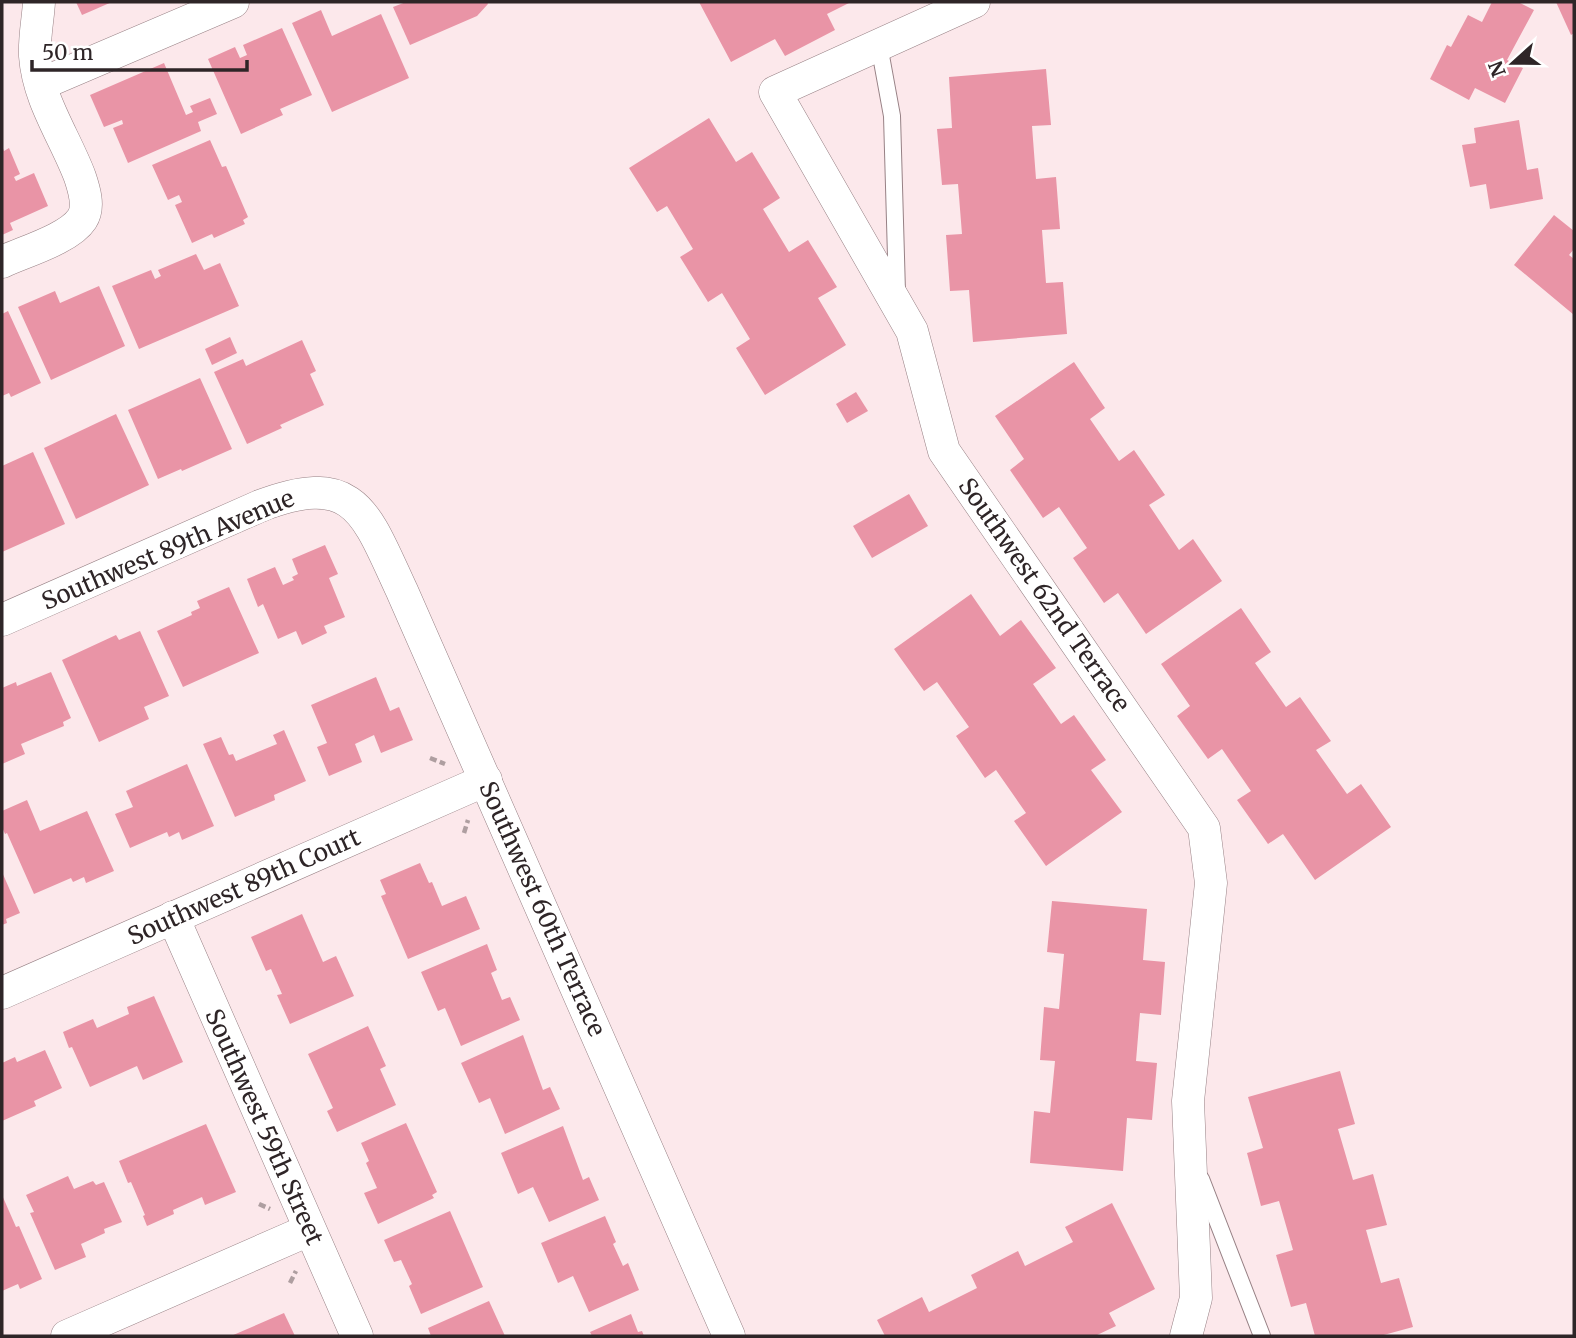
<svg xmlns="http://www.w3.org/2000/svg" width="1576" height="1338" font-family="Merriweather,serif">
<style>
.building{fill:#e994a6}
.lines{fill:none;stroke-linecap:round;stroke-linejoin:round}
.lane-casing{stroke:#978185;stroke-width:18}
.street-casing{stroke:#978185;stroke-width:33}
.path{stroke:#ae9ea0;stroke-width:4.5;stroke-dasharray:7 3.5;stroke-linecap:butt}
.lane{stroke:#fff;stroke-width:16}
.street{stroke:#fff;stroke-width:32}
.labels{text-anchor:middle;stroke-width:7;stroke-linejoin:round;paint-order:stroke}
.street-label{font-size:24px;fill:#2e2527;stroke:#fff}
</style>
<rect width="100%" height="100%" fill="#fce8eb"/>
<g class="building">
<polygon points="76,2 112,2 82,15"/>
<polygon points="406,2 487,2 488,4 477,16 410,45 393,7"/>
<polygon points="699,2 851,2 827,14 835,30 785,56 775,39 731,62"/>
<polygon points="1492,2 1518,2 1534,10 1507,60 1523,68 1505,103 1475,88 1469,100 1430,79 1447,45 1451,47 1468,15 1482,22"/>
<polygon points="1556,2 1574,2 1574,33 1571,35"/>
<polygon points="321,10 332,36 381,14 409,78 332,112 292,23"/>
<polygon points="282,28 312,95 280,109 283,115 241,134 208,59 235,47 240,58 247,55 243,45"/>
<polygon points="164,63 186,115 193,112 190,106 210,98 217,114 198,122 201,131 128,163 113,128 123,124 122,120 104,127 90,95"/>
<polygon points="1046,69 1051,125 1032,126 1036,179 1056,177 1060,229 1042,230 1046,283 1063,282 1067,334 973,342 969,290 950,291 946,235 962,234 958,184 942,185 937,129 952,128 949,77"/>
<polygon points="709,118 736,162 752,152 780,198 763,209 789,252 808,240 837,287 818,298 846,345 765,395 736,348 750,339 722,293 708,302 680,257 693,249 667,206 657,212 629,168"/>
<polygon points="1519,120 1527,170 1538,168 1543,199 1490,209 1486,184 1470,187 1462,145 1476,143 1474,128"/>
<polygon points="210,140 222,167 226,166 248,217 243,220 245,224 214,238 212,234 192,243 175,205 182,202 179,195 168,200 152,165"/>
<polygon points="2,146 4,151 9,148 20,174 14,177 16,181 34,173 48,206 10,223 13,230 2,235"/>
<polygon points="1554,215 1574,231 1574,249 1569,255 1574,259 1574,315 1514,265"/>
<polygon points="196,254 204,270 220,263 239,306 139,349 112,286 151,270 155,279 161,276 158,270"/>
<polygon points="99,286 125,346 51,380 18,307 55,291 60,303"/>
<polygon points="8,311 41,383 11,397 9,393 2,396 2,314"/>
<polygon points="230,337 237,353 212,365 205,349"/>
<polygon points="302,340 316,371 310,374 324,405 280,425 282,428 247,444 214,372 243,359 246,366"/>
<polygon points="1074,362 1105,408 1090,419 1119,461 1134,450 1165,495 1149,505 1179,550 1193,539 1222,581 1146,634 1118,593 1104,603 1073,558 1087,548 1059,507 1043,518 1010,470 1024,459 995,416"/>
<polygon points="200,378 232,449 182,471 181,469 158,479 128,410"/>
<polygon points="856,392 868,411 847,423 836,404"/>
<polygon points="116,414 149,485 76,519 44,448"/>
<polygon points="33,452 65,524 2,552 2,466"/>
<polygon points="909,494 928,526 872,558 853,526"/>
<polygon points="325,545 338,574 329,578 345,617 324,626 327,633 302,645 296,631 278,639 263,604 258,607 247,579 275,567 283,585 294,580 292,577 298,574 292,559"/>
<polygon points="229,587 259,653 183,687 157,631 192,615 191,612 200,608 197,601"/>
<polygon points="971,594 1000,636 1021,620 1056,668 1033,684 1061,724 1074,715 1106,760 1091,770 1122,812 1046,866 1014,821 1026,813 996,770 985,778 956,736 969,727 937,682 924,691 894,649"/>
<polygon points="1241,608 1271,652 1255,663 1286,707 1300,697 1331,741 1316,750 1347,794 1361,784 1391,827 1315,880 1283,834 1268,844 1237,800 1251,791 1222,749 1208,759 1177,716 1190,706 1161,664"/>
<polygon points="140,631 169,696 144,707 149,719 99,742 62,660 116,635 119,640"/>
<polygon points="51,672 71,718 63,722 64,726 21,744 25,754 2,764 2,688 16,682 17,686"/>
<polygon points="376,677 390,711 399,707 413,740 381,753 374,735 355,744 362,762 329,776 317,747 327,743 311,705"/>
<polygon points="284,730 306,781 274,795 275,800 235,817 203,744 221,737 229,755 233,754 236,761 277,744 273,735"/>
<polygon points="187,764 214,826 182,840 179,832 169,837 167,832 130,848 115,814 133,807 126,791"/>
<polygon points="27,800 40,831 87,811 114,871 86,883 84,877 73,882 71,878 34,894 7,833 5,834 2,827 2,811"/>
<polygon points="420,863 429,883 432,882 442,906 466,896 480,929 408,959 381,896 386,894 380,880"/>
<polygon points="2,872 20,913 6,919 7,923 2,925"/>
<polygon points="1052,901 1147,909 1143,960 1165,962 1161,1015 1140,1013 1136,1061 1157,1063 1152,1120 1127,1118 1123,1171 1030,1163 1034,1111 1050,1113 1055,1061 1040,1060 1044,1007 1059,1009 1064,954 1047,952"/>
<polygon points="302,914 323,962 336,956 354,996 290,1024 277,995 282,994 271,969 266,971 251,937"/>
<polygon points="487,944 497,970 491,973 502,1000 510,997 520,1020 461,1046 445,1008 438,1011 421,972"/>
<polygon points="154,996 183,1062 143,1080 137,1066 90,1087 72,1047 69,1048 63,1032 93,1019 97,1028 129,1014 127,1007"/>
<polygon points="368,1026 386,1066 380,1069 396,1105 337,1132 327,1111 333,1108 308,1054"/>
<polygon points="523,1035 543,1090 550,1087 560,1109 505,1134 490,1098 479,1103 461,1063"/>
<polygon points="45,1050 62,1088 34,1101 36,1106 2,1121 2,1063 15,1057 17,1062"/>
<polygon points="1340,1071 1355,1124 1338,1129 1353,1180 1373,1174 1387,1225 1366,1230 1381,1283 1399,1278 1413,1327 1380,1336 1315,1336 1306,1303 1291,1307 1276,1255 1293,1250 1279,1201 1261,1206 1247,1153 1263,1148 1248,1097"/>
<polygon points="406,1123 437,1192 432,1195 434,1198 378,1224 364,1193 377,1188 366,1163 369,1161 361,1143"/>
<polygon points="206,1124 236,1192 205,1205 202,1197 173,1210 174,1214 147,1226 143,1216 145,1215 131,1182 128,1183 119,1161"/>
<polygon points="563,1126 583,1180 589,1177 599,1200 549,1222 533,1187 518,1194 501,1153"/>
<polygon points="68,1176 74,1189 93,1181 96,1185 104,1182 122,1222 104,1229 105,1233 81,1244 86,1257 55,1270 30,1213 34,1212 26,1195"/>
<polygon points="2,1195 16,1227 19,1226 42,1279 20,1289 18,1284 2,1291"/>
<polygon points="1112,1203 1155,1289 1109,1313 1116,1326 1095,1336 885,1336 877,1320 922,1297 929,1312 977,1288 971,1275 1018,1251 1025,1266 1073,1242 1065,1227"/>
<polygon points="450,1211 483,1287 421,1314 409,1286 412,1284 401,1260 394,1262 384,1240"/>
<polygon points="605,1216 616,1242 613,1244 623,1266 628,1263 639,1290 589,1312 573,1276 558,1283 541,1243"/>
<polygon points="489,1301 505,1336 431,1336 428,1328"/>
<polygon points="284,1313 295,1336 231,1336"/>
<polygon points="631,1314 638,1332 642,1331 644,1336 592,1336 590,1332"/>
</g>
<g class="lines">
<g class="lane-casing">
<g id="lane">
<polyline points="879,45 892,116 897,292"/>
<polyline points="1201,1179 1262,1336"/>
</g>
</g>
<g class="street-casing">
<g id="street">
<polyline points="974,2 775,92 912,331 944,451 1204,828 1211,883 1188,1101 1196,1298 1186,1336"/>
<polyline points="41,84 233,2"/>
<path d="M2 262C23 252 69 239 82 219 90 207 84 189 80 177 65 137 38 100 35 56 34 37 38 20 39 2"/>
<path d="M2 620 260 506C356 469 366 514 402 591L729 1336"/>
<polyline points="173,917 357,1336"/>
<polyline points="2,993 486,780"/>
<polyline points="67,1336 309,1230"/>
</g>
</g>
<g class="path">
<polyline points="430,758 445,764"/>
<polyline points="464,833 468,820"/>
<polyline points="259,1204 270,1209"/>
<polyline points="290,1283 296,1271"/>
</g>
<use href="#lane" class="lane"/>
<use href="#street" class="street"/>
</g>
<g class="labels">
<g class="street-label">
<text transform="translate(168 550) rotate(-23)" y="8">Southwest 89th Avenue</text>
<text transform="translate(1044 595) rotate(55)" y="8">Southwest 62nd Terrace</text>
<text transform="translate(244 887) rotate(-24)" y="8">Southwest 89th Court</text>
<text transform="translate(542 909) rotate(66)" y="8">Southwest 60th Terrace</text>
<text transform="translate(264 1127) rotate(66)" y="8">Southwest 59th Street</text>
</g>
</g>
<rect width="1576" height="1338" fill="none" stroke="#2e2527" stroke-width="7"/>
<g transform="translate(1513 63) rotate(249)" stroke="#ffffff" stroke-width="5" paint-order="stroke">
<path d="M0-5L12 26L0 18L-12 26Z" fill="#2e2527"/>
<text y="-10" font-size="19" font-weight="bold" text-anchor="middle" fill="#2e2527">N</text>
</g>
<path d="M32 60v10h215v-10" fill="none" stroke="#2e2527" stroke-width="3.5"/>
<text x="42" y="60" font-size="21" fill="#2e2527" stroke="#ffffff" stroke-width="5" paint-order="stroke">50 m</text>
</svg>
